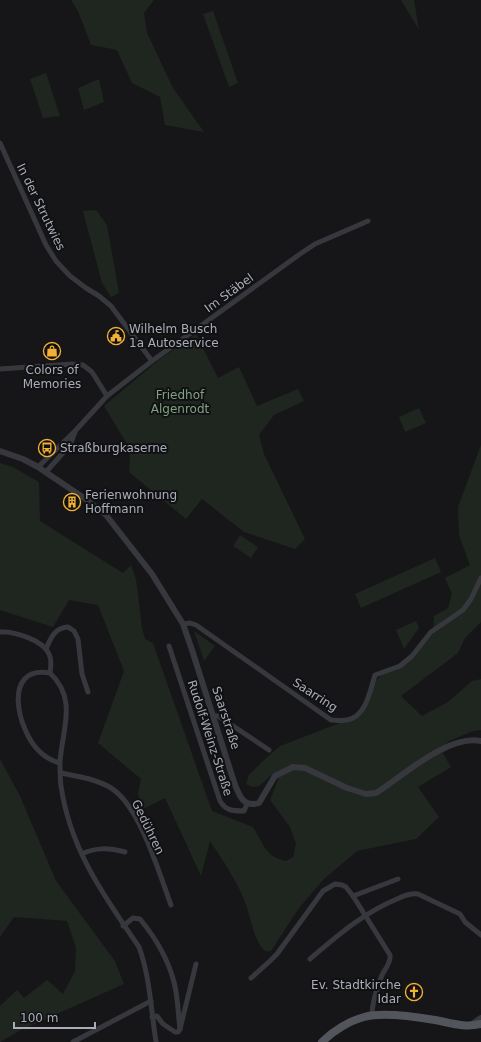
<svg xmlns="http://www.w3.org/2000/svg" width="481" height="1042" font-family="'DejaVu Sans',sans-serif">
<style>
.green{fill:#1e261f}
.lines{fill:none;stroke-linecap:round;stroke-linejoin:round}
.minor{stroke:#37383d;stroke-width:5}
.tertiary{stroke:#37383d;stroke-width:6}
.primary{stroke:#53555c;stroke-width:8}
.labels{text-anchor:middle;stroke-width:4;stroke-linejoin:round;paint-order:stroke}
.street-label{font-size:12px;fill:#a8adb8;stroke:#111113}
.poi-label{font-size:12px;fill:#a8adb8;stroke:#111113;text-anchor:start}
.park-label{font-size:12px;fill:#7fa381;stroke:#111113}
</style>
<rect width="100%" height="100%" fill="#161618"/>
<g class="green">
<polygon points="71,0 154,0 144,13 147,33 173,88 204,132 165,125 160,97 132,83 117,50 91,45 78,11"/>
<polygon points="401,0 414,0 419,30"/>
<polygon points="213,11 238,83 229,87 203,14"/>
<polygon points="46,73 60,116 43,118 30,79"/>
<polygon points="99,79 104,102 84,110 78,88"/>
<polygon points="96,210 107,225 119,293 111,297 102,283 83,211"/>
<polygon points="196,334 218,378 239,367 257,406 298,389 304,401 274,415 259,435 264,454 305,539 295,549 244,532 202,499 186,519 129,472 130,457 127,444 104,406 160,359"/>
<polygon points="419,408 426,423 405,432 399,417"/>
<path d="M481 445V622L465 638 458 653 401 696 422 716 448 702 472 681 481 679V730L473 731 447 742 443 753 451 767 418 787 439 817 416 839 357 851 324 879 299 908 271 951C268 952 265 951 263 949 252 936 250 912 243 897 234 877 222 859 210 841L201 876 165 798 141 810 138 793 141 779 98 743 124 671 98 605 69 600 53 627 0 610V463L13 467 39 482 40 521 123 573 131 565 136 579 142 628 145 639 153 643 212 811 253 827C264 844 265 857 286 861L293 857 296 844 290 827 270 800 278 780 277 772C265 776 261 794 246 784L249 775 265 759 280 746 345 721 356 719 365 709 375 681 383 674 401 668 433 634 434 616 448 608 452 594 445 578 470 565 459 535 458 507Z"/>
<polygon points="240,535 258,547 251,558 233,546"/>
<polygon points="435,558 441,572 361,608 355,594"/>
<polygon points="416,621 419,628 404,649 396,630"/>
<polygon points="194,631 215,646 204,661"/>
<polygon points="0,759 20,796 56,881 115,961 124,984 21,1030 0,1042 0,1006 17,990 24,998 47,980 63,994 75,971 76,948 67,921 14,917 0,937"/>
</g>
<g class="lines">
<g class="minor">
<polyline points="0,143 46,245 56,261 70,276 86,288 99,296 111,306 152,361"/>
<polyline points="0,369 72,364 83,365 92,372 107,396"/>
<polyline points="38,467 76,430 107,396 152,361 300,254 315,244 368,221"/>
<polyline points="46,472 70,445 75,432"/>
<path d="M183 624 190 623 196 625 331 720C336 720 342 721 347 720 366 717 370 691 375 675L400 666 412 656 431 632 463 610 471 599 481 578"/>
<path d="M0 632C14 631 43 640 49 654 52 660 51 667 50 673"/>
<path d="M169 646 220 801C226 811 233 811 244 811L247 804"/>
<path d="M46 649C51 637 55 628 68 627L74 631 78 639 82 674 88 692"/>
<polyline points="213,716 218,716 269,750"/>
<path d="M60 763C52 761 45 757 39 751 18 731 1 665 50 673 78 699 62 730 60 762 60 770 60 779 61 786 70 849 104 896 139 947 150 977 151 1010 156 1042"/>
<path d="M61 773C77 776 96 779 111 788 140 806 159 873 171 905"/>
<path d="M82 854C96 847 109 848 125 852"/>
<polyline points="353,896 398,879"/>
<path d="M123 926 133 918 140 919C154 936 168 959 174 982 178 997 178 1013 180 1029"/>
<path d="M310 959C337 936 363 913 397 899 404 896 410 893 418 894L460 914 465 922 481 935"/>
<path d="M251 978 270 961 277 954 323 891 335 884 342 885 346 887 353 896 390 955C391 963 385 969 382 975 377 988 372 1002 372 1015"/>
<polyline points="152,1017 157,1016 163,1024 175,1032 178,1032 180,1029 196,964"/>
<polyline points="73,1042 151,1001"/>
</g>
<g class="tertiary">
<path d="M0 451 23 459 38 467 84 498 106 515 152 574 183 624 192 650 234 782C239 795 243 808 259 803L275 776 293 767 305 768 347 788 366 794 376 793C403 776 448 734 481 741"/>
<polyline points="472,1024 481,1018"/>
</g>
<path class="primary" d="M322 1042C333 1031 349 1021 364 1017 382 1012 417 1017 435 1020 451 1023 465 1028 481 1024"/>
</g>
<defs>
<g id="civic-ring" transform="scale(0.9)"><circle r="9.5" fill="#111113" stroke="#f2b134" stroke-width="1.5"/><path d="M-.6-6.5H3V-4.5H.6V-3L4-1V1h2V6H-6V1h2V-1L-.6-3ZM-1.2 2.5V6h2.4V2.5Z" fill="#f2b134"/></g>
<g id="shop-ring" transform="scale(0.9)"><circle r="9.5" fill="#111113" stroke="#f2b134" stroke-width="1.5"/><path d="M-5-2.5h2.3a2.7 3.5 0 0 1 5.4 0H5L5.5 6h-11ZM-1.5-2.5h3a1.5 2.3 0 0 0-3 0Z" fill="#f2b134"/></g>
<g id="bus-ring" transform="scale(0.9)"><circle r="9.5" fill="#111113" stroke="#f2b134" stroke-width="1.5"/><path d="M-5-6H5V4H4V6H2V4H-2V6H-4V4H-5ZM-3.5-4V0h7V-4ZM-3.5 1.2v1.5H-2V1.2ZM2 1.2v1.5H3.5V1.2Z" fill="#f2b134"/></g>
<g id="building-ring" transform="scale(0.9)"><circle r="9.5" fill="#111113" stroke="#f2b134" stroke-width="1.5"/><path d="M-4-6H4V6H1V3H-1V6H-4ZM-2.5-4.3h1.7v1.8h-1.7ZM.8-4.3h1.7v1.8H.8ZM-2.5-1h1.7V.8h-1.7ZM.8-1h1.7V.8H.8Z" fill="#f2b134"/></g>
<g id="church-ring" transform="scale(0.9)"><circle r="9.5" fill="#111113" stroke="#f2b134" stroke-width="1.5"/><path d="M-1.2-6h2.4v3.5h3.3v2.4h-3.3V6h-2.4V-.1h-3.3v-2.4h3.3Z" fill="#f2b134"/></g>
</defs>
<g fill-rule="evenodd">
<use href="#civic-ring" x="116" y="336"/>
<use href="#shop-ring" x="52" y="351"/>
<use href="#bus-ring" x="47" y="448"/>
<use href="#building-ring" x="72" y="502"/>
<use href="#church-ring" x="414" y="992"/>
</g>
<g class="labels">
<g class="street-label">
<text transform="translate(41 207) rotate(64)" y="4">In der Strutwies</text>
<text transform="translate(229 293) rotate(-36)" y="4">Im Stäbel</text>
<text transform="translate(315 695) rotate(33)" y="4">Saarring</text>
<text transform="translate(226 718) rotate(72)" y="4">Saarstraße</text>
<text transform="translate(210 738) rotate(72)" y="4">Rudolf-Weinz-Straße</text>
<text transform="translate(148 827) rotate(64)" y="4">Gedühren</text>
</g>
<g class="poi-label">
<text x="129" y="333">Wilhelm Busch<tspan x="129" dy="14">1a Autoservice</tspan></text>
<text x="52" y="374" text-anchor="middle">Colors of<tspan x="52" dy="14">Memories</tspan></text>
<text x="60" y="452">Straßburgkaserne</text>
<text x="85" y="499">Ferienwohnung<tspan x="85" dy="14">Hoffmann</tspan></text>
<text x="401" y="989" text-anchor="end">Ev. Stadtkirche<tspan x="401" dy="14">Idar</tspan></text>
</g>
<g class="park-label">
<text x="180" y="399">Friedhof<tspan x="180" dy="14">Algenrodt</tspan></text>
</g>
</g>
<path d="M14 1022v6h81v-6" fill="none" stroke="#a8adb8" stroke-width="2"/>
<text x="20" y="1022" font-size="12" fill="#a8adb8" stroke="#111113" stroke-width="3" paint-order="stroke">100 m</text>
</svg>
